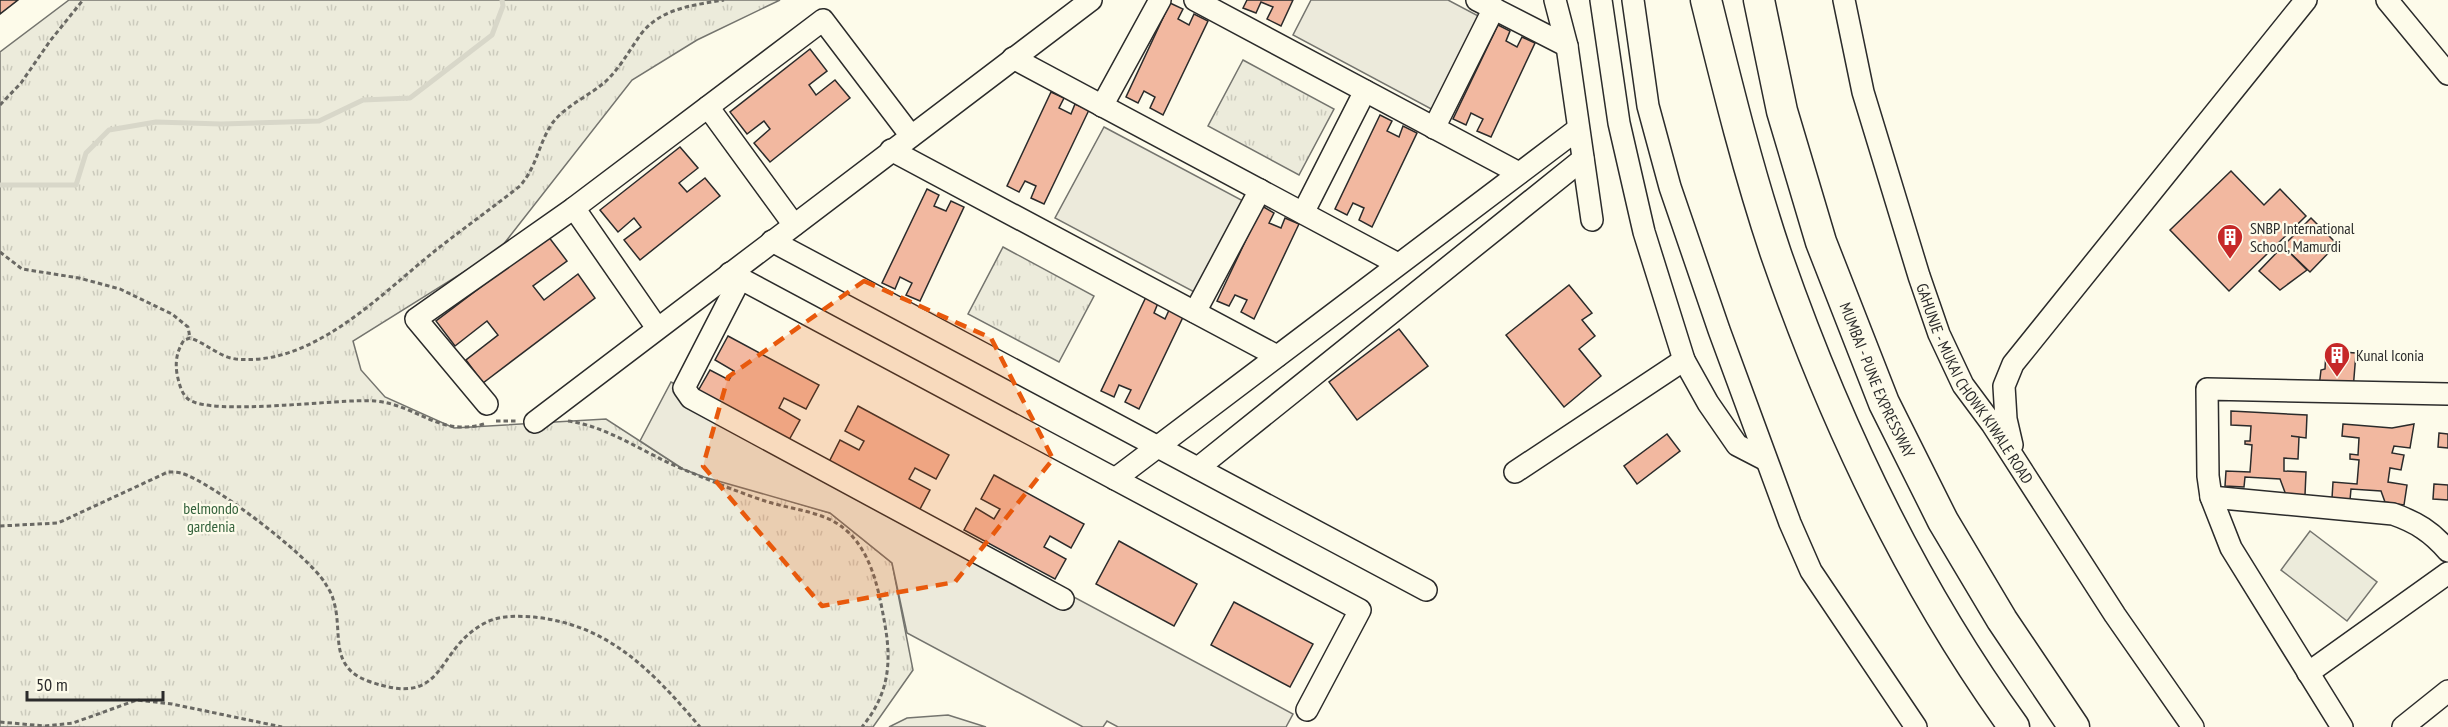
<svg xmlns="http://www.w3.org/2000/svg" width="2448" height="727" font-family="'PT Sans Narrow',sans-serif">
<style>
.park{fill:url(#park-tufts);stroke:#74746e;stroke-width:1.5}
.pitch{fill:#ecebdb;stroke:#74746e;stroke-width:1.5}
.parking{fill:#eceadb;stroke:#74746e;stroke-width:1.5}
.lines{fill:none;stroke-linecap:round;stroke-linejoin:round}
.stream{stroke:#d8d7c9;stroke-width:5}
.building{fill:#f2b8a0;stroke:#2b2b2b;stroke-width:1.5}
.minor-casing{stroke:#2b2b2b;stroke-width:24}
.highway-casing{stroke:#2b2b2b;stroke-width:33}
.path{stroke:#6a6964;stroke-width:3;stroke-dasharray:4.5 3;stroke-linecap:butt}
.minor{stroke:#fdfbea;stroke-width:21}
.highway{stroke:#fdfbea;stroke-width:30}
.marked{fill:#e8590c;fill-opacity:0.2;stroke:#e8590c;stroke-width:4.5;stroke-dasharray:12 8;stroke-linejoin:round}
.labels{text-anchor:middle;stroke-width:4.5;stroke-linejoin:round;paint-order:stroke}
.poi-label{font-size:16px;fill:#2b2b2b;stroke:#fdfbea;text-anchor:start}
.street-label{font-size:16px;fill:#2b2b2b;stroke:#fdfbea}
.park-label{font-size:16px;fill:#34623c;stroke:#fdfbea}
</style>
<defs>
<pattern id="park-tufts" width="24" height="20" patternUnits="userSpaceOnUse" patternTransform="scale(1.5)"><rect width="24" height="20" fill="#ecebdb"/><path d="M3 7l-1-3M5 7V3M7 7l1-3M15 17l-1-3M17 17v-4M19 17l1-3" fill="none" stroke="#cbcabc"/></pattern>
</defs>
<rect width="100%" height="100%" fill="#fdfbea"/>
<g class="park">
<polygon points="69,0 780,0 697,40 632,80 499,250 353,341 361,370 385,397 454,428 606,419 683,469 830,513 892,563 913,670 873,727 0,727 0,52"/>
<polygon points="1243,60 1334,109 1299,175 1208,126"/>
<polygon points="1003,247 1094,296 1059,362 968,314"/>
</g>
<g class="pitch">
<polygon points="2310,531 2377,582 2347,621 2281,570"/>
<polygon points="948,715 986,727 889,727 907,718"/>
</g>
<g class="parking">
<polygon points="1311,0 1448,0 1484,19 1435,111 1293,35"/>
<polygon points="1104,127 1247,203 1198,294 1055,218"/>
<polygon points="671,382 1293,714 1286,727 1118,727 1107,721 1103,727 1083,727 907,633 892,563 830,513 704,477 683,469 640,441"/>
</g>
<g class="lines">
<polyline class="stream" points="0,185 76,185 86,153 109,130 156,122 221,124 319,121 363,100 410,98 492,35 503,6 502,0"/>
</g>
<g class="building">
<polygon points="0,0 18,0 0,14"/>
<polygon points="1247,0 1293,0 1281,26 1267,19 1273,7 1261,2 1256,13 1243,8"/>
<polygon points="1170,3 1183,9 1178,19 1189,25 1194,14 1208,21 1163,115 1150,108 1155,97 1144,91 1138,103 1126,97"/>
<polygon points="1498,25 1510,31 1506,41 1517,47 1522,37 1535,43 1491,137 1477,131 1483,119 1471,113 1466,125 1453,119"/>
<polygon points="810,49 827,71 809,85 816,95 835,80 850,98 770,162 754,143 770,129 764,121 747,134 730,112"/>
<polygon points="1051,92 1064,98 1059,108 1071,114 1075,104 1089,110 1044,204 1031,198 1036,186 1025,181 1019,192 1007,186"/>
<polygon points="1380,115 1392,121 1387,131 1399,137 1403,126 1417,133 1372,227 1359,220 1364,208 1353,203 1347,215 1335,209"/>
<polygon points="680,147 698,168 679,183 687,192 705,178 720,196 640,260 624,240 641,227 634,218 618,232 600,210"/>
<polygon points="2231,171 2264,205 2280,189 2306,216 2229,291 2170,230"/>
<polygon points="927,189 939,195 934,206 946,211 951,201 964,207 920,301 906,295 912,283 900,277 895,289 882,283"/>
<polygon points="1262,206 1274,213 1269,223 1281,228 1285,218 1299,224 1254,319 1241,312 1247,300 1235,295 1229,306 1217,301"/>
<polygon points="2311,218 2337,244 2310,272 2283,246"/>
<polygon points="548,236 567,261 533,286 544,300 578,274 595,298 483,383 466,360 498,335 487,321 455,346 436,321"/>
<polygon points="2283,246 2307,270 2280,290 2259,271"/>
<polygon points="1569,285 1592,313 1582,320 1595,336 1579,349 1601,376 1564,407 1506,335"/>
<polygon points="1146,297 1158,303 1154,313 1165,319 1170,308 1184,315 1139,409 1125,402 1131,390 1119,385 1114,397 1101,391"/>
<polygon points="1399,329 1428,366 1357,420 1329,382"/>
<polygon points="728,336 819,385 806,409 784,398 779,408 800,420 789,440 698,391 710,370 729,380 734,371 715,360"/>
<polygon points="2326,351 2356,353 2353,390 2319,387 2321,370 2325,369"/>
<polygon points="858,406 949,455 936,479 915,468 909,479 930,490 919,511 829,462 840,440 859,450 864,441 845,431"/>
<polygon points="2231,411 2307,415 2306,438 2291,436 2299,437 2298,459 2284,458 2284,471 2306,472 2305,495 2286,495 2280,479 2245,477 2244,487 2225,486 2226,471 2250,472 2252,445 2245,444 2245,441 2250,441 2251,426 2231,425"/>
<polygon points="2343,424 2392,428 2414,424 2410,448 2394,446 2392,453 2404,455 2401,470 2390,468 2388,482 2407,485 2404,505 2385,502 2381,491 2351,489 2350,500 2332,498 2333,482 2357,484 2359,460 2350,459 2350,454 2358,455 2359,438 2342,436"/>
<polygon points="2439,433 2448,434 2448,448 2438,447"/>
<polygon points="1667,434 1680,451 1637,484 1624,466"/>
<polygon points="994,475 1084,524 1071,548 1050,536 1044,547 1066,559 1055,579 964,530 976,508 994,519 1000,509 981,499"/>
<polygon points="2434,484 2448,485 2448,500 2433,499"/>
<polygon points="1119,541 1197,584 1174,626 1096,584"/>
<polygon points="1234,602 1313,644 1290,687 1211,645"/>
</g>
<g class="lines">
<g class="minor-casing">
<g id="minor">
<polyline points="1195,0 1519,173"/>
<polyline points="1477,0 1567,46"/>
<polyline points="1555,0 1567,46 1592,220"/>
<polyline points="1601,0 1619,123 1644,232 1684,360 1708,403 1737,445 1766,460"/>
<polyline points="1633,0 1648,106 1670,187 1719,330 1790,523 1811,571 1916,727"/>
<path id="s1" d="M1844 0 1863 92 1919 276 1939 334 1963 385 1992 424 2115 615 2193 727"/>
<polyline points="2387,0 2448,74"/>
<polyline points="1013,58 1398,264"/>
<polyline points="1102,106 1160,0"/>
<polyline points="708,107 794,225"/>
<polyline points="1434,128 1494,8"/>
<polyline points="891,150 1277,356"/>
<polyline points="574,208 823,20 911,136"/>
<polyline points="1303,213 1365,91"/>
<polyline points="772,241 1426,590"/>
<polyline points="730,273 1360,610 1307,710"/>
<polyline points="740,279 684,388 691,398 1063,599"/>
<polyline points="1195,312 1260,190"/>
<polyline points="487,404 416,319 574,208 657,328"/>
<polyline points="535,422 1091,0"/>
<polyline points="2012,445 2006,419 2004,386 2013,364 2306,0"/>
<polyline points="1198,468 1583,159"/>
<polyline points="1515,472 1684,360"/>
<polyline points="1115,479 1578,129"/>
<path d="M2211 497 2393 514C2416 522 2432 532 2448 551"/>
<polyline points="2308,673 2448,573"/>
<polyline points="2342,727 2231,548 2211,497 2208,476 2207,389 2448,394"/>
<polyline points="2403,727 2448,691"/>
</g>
</g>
<g class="highway-casing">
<g id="highway">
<path d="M1706 0C1727 85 1748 171 1776 254 1834 421 1910 583 2014 727"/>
<path id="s2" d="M1759 0 1782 111 1821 242 1884 403 1943 521 2002 620 2074 727"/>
</g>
</g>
<g class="path">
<polyline points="0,105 21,83 50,41 83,0"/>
<polyline points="0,252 22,269 79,278 120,289 172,314 188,327 190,338"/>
<polyline points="496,421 516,421"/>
<path d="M568 421C610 427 645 454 685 470 711 481 738 492 765 501 786 508 810 510 831 520 870 540 878 586 885 625 892 665 888 695 862 727"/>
<path d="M484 424C438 437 418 405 375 401 340 398 211 417 188 399 181 393 179 383 177 374 175 361 177 351 184 340L190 338C206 343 219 357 236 359 313 367 381 294 436 250 464 228 492 208 520 186 537 166 538 146 551 125 563 107 589 96 605 82 620 68 629 51 641 34 661 8 694 5 724 0"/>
<path d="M0 526 58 523 168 472C172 472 177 472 181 473 212 482 309 556 325 583 328 588 332 594 333 599 344 631 327 666 368 681 448 710 433 650 485 623 499 615 519 616 534 617 610 625 653 672 700 727"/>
<polyline points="0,722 45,726 73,723 137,700 172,704 282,727"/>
</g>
<use href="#minor" class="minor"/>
<use href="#highway" class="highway"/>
</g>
<path class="marked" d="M864 281 991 338 1053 459 955 582 822 606 703 466 728 377Z"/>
<defs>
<g id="building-pin" transform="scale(1.35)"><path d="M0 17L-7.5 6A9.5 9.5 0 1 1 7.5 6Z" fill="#c62828" stroke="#fdfbea"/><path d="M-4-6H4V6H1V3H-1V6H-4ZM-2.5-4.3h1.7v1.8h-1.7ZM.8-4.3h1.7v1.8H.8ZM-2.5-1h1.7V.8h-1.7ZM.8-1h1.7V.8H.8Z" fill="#fff"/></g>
</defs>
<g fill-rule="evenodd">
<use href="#building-pin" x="2230" y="237"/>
<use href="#building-pin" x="2337" y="355"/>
</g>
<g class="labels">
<g class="poi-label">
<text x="2250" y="234">SNBP International<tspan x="2250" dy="18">School, Mamurdi</tspan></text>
<text x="2356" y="361">Kunal Iconia</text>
</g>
<g class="street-label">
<text dy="6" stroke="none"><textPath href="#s2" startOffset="399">MUMBAI - PUNE EXPRESSWAY</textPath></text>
<text dy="6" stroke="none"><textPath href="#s1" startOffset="408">GAHUNJE - MUKAI CHOWK KIWALE ROAD</textPath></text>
</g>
<g class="park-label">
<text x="211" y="514">belmondo<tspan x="211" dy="18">gardenia</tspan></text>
</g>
</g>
<path d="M27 691v9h136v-9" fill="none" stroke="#2b2b2b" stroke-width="3"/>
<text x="36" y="691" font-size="18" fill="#2b2b2b" stroke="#fdfbea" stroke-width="4.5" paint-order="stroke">50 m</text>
</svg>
